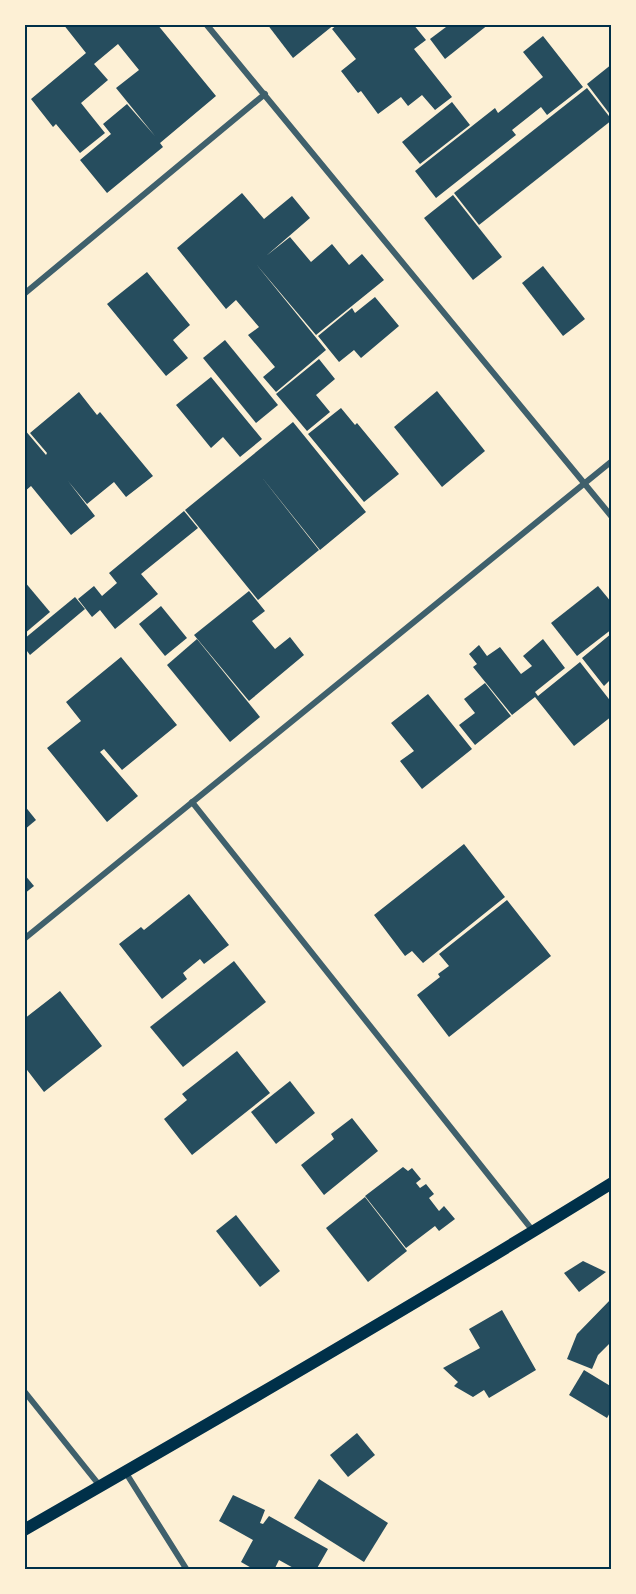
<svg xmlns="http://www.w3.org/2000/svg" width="636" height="1594" font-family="'Roboto Condensed',sans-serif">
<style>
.building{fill:#264d5e}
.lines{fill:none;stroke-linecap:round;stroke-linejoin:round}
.minor{stroke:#3f606c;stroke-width:6}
.secondary{stroke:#003049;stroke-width:12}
.neatline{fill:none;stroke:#003049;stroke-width:2}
</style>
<rect width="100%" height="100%" fill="#fdf0d5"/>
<g class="building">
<polygon points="63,24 157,24 216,96 160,143 163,147 107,193 80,160 111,134 103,124 127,104 155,136 116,88 139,70 118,44 94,64 108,80 81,103 105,133 80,153 56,124 53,127 31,99 86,53"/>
<polygon points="267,24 335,24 293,58"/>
<polygon points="338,24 413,24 426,40 414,49 452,97 435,110 422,95 408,106 401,97 378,114 361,91 358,93 341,71 356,59 332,29"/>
<polygon points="450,24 489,24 445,59 430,39"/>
<polygon points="543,36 583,87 547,115 541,107 512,130 516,135 436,198 415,171 495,108 498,113 543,77 523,52"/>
<polygon points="612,64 612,117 587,84"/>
<polygon points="587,88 612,120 479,225 454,193"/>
<polygon points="452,102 470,125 420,164 402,142"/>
<polygon points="242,193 264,219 292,196 310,218 266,256 290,237 311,262 332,244 349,265 362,254 384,280 316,335 256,264 326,350 276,392 263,377 275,367 248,335 259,327 236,300 226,309 177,248"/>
<polygon points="453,195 502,257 473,280 424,218"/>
<polygon points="543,266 585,319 563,336 522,283"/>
<polygon points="147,272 190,325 173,340 188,358 166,376 107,304"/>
<polygon points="375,297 399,326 361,358 354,350 339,362 318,336 352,308 355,313"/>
<polygon points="225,340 278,405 256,423 203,358"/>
<polygon points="319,359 335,379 316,395 330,412 307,431 276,394"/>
<polygon points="211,377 262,439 240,457 223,437 211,448 176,405"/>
<polygon points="437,391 485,451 442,487 394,427"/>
<polygon points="79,392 97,415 100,412 153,476 126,497 114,482 87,504 68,481 95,516 71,535 31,486 24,492 24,429 46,455 47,453 30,433"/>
<polygon points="341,408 355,425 357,423 399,474 364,502 308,434"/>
<polygon points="293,422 366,512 320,550 260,475 319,550 258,600 185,510"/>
<polygon points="184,511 198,528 141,574 158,594 115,629 100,610 92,617 78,599 94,586 102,596 117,583 109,573"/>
<polygon points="24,581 50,612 24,634"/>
<polygon points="598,586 612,603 612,629 577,656 551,623"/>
<polygon points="249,591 265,611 252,621 275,649 290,637 304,655 249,701 194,635"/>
<polygon points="75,597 85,609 30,655 24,647 24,639"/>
<polygon points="161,606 187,638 165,656 139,624"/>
<polygon points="612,633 612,682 610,680 604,686 582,658"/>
<polygon points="197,639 260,717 230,742 167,665"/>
<polygon points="543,639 565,668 535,692 538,696 580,662 612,703 612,716 574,746 535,697 512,715 473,667 477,664 469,654 479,645 487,656 500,647 521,674 532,666 523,656"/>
<polygon points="121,657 177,725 122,770 104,749 100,752 138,796 107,822 47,748 81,721 66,702"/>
<polygon points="485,683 511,716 475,745 459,725 475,713 464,699"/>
<polygon points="428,694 472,749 422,789 400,761 414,751 391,723"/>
<polygon points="24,805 36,820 24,830"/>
<polygon points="464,844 505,897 423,963 412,951 405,956 374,915"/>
<polygon points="24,874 34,886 24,894"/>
<polygon points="189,894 229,945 204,964 200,959 183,973 187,979 162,999 119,944 141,927 144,930"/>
<polygon points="507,900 551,956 449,1037 417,995 440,977 438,974 449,966 439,954"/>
<polygon points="234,961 266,1002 183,1067 150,1027"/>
<polygon points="60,991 102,1046 44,1092 24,1066 24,1046 26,1045 24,1042 24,1019"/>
<polygon points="237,1051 270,1093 192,1155 164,1119 187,1100 182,1094"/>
<polygon points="290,1081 315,1113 276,1144 251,1112"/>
<polygon points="352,1118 378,1151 324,1195 301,1165 334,1139 331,1134"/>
<polygon points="403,1167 408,1171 412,1168 421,1179 416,1183 420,1188 426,1184 434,1194 429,1198 439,1211 444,1206 455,1219 439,1231 435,1226 406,1248 365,1196"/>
<polygon points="365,1197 407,1251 368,1282 326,1228"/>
<polygon points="236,1215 280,1271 260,1287 216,1231"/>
<polygon points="583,1261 606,1272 579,1292 564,1273"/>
<polygon points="612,1298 612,1341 598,1355 592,1369 567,1359 577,1334"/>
<polygon points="502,1310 536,1370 489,1398 484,1390 473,1397 454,1386 458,1382 443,1368 480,1348 469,1329"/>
<polygon points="584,1370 612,1387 612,1409 607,1418 569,1395"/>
<polygon points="357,1433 375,1455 348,1477 330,1455"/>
<polygon points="319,1479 388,1523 364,1562 294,1518"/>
<polygon points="233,1495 265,1510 260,1523 263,1524 269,1516 328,1549 316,1570 297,1570 279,1560 274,1570 255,1570 241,1562 253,1540 219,1521"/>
</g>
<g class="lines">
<g class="minor">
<polyline points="206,24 612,517"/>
<polyline points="24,294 265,94"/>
<polyline points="192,802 533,1231"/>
<polyline points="24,939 612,461"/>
<polyline points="24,1391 100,1486"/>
<polyline points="126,1473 187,1570"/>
</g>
<path class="secondary" d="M24 1530C221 1417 418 1303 612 1183"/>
</g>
<rect width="636" height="1594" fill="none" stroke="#fdf0d5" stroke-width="51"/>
<rect x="26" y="26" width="584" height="1542" class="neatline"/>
</svg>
